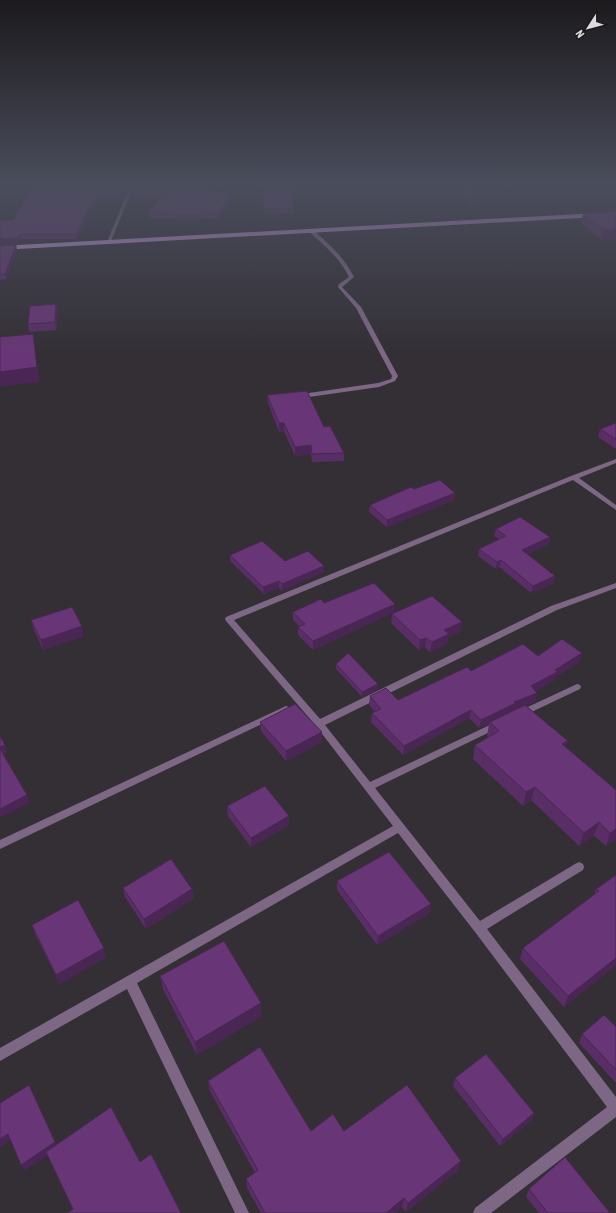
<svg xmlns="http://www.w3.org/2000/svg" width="616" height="1213" font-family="'Asap Condensed',sans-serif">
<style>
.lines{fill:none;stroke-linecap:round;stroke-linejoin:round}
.minor{fill:#7e6785;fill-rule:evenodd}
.primary{fill:#ca9cd9;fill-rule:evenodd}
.wall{fill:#592e66}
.shaded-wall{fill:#492653}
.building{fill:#683677;stroke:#492653}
</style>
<rect width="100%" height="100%" fill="#332f35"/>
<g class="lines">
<g class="minor">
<polygon points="133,184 137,184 128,200 111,241 107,242 124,200"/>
<path d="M308 229H312C328 243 344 257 354 277L342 287 361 307 398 376 395 381 379 387 302 398 299 396 302 394 378 383 391 379 392 376 356 308 338 287 339 284 349 277C340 258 324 245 308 231Z"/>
<polygon points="616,459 616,463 579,478 616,505 616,510 573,480 234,620 320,719 551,606 616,583 616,588 557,610 325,725 370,782 494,723 497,722 500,723 502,725 500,727 375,788 480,921 575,864 579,862 583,864 584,867 583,870 487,929 616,1097 616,1117 491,1213 473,1213 475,1208 607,1107 475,932 398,833 137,983 249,1213 235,1213 127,989 0,1061 0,1048 393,826 316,726 226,621 225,619 226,617 571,476"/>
<polygon points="577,684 580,685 581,687 580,689 523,716 517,716 515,714 517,712"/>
<polygon points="286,706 289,707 291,709 289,711 0,849 0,840"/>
</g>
<polygon class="primary" points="616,212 616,216 0,250 0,246"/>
</g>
<g class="wall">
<polygon points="0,184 132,184 122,200 99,200 94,209 91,209 77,239 21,239 20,243 0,245 0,220 13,220 30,190 0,190"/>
<polygon points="215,184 212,191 233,193 233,198 218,219 201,218 199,220 149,218 148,213 158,200 130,200 129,195"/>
<polygon points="294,184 294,213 265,214 263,204 263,199"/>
<polygon points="458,184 474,184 472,208"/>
<polygon points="616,211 616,239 602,240 581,223 583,214"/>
<polygon points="16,245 17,251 6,279 0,280 0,246"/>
<polygon points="56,304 58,312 56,330 29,332 28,324"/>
<polygon points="267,395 324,427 344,453 344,461 312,462 311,454 295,456 284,431 279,432 268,403"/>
<polygon points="616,423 616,449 598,437 600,429"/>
<polygon points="414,489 455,493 454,500 387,527 369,512 370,505"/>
<polygon points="496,529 550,537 549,544 527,554 555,576 553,584 531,593 499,567 496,569 478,556 479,549 499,539 494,536"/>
<polygon points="230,555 285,561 324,572 282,591 279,588 264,594 230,561"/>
<polygon points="324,603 394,612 313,650 298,635 298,627 299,626 293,620 293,612"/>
<polygon points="392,614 462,622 460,632 448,637 447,644 430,652 425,647 419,650 391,623"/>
<polygon points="31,620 84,636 43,650 34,630"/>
<polygon points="538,656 580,661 556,677 555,680 535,691 537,693 535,702 526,705 566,747 616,790 616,839 606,846 594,836 579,846 531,800 523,806 473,759 475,745 488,737 487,736 489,724 479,728 469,718 403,755 371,722 372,713 375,712 369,705 370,696 398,700 471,671"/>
<polygon points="336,664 378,689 362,697 336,669"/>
<polygon points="260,722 322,732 322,742 286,761 261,731"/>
<polygon points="227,806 289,825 251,847 228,816"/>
<polygon points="616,875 616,965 564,1007 520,959 523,948 594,895 596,889"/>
<polygon points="337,881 430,913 377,945 337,890"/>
<polygon points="123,888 192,889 194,898 146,929 125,897"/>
<polygon points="32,925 106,957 60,984 35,934"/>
<polygon points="160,976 262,1016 197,1055 163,989"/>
<polygon points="616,1027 616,1083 579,1043 582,1034"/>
<polygon points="455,1078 534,1113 531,1121 500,1146 453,1086"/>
<polygon points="208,1081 311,1131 344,1131 461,1161 458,1170 406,1212 402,1207 395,1213 261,1213 247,1188 246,1179 255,1173 210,1091"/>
<polygon points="529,1189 610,1213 539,1213 526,1197"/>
</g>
<g class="shaded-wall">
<polygon points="128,184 132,184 122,200 122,195"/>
<polygon points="212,184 215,184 210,196 209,191"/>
<polygon points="233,193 233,198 218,219 218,214"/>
<polygon points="98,195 99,200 94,209 93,204"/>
<polygon points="91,204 91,209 77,239 76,234"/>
<polygon points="200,213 201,218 199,220 199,215"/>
<polygon points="616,229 616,239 602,240 604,230"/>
<polygon points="20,234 21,239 20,243 0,245 0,239"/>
<polygon points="16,245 17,251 6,279 5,274"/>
<polygon points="56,304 58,312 56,330 55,322"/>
<polygon points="33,334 35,348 40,382 0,387 0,372"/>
<polygon points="279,423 284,423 284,431 279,432"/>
<polygon points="311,445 311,454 295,456 295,447"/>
<polygon points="455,493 454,500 387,527 387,520"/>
<polygon points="550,537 549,544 521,558 522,550"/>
<polygon points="501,560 499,567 496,569 497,562"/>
<polygon points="324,566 324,572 282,591 282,584"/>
<polygon points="555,576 553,584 531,593 533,586"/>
<polygon points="279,581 279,588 264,594 263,587"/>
<polygon points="395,604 394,612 313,650 313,641"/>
<polygon points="462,622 460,632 448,637 447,644 430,652 432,642 444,630"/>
<polygon points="82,626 84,636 43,650 41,640"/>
<polygon points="426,638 425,647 419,650 420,640"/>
<polygon points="582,653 580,661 556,677 555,680 529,695 531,686"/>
<polygon points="378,684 378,689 362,697 362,692"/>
<polygon points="537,693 535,702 514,710 490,722 489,724 479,728 481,720 514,702"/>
<polygon points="471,710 469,718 403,755 404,746"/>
<polygon points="322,732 322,742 286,761 286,751"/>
<polygon points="568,741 564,755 562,744"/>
<polygon points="5,745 8,753 2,756 0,750 0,747"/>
<polygon points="535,787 531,800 523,806 526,792"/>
<polygon points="27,795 30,803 0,818 0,809"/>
<polygon points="289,816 289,825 251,847 251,838"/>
<polygon points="599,822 594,836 579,846 584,833"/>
<polygon points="616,829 616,839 606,846 610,833"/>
<polygon points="192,889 194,898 146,929 144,919"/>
<polygon points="431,904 430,913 377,945 378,936"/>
<polygon points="104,948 106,957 60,984 56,975"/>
<polygon points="616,958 616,965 564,1007 568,996"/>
<polygon points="261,1003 262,1016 197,1055 195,1042"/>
<polygon points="29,1085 58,1149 24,1171 21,1165"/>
<polygon points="534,1113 531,1121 500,1146 503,1139"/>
<polygon points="8,1134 11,1140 0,1148 0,1139"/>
<polygon points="461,1161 458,1170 406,1212 408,1203"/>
<polygon points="404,1198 402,1207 395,1213 386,1213"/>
</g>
<g class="building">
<polygon points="0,184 128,184 122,195 98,195 93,204 91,204 76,234 20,234 18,238 0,239 0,220 13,220 33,185 0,185"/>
<polygon points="135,184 212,184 209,191 233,193 218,214 200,213 199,215 148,213 162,195 129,195"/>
<polygon points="265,184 294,184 293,208 265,209 263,199"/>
<polygon points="462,184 474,184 473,201"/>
<polygon points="616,211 616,229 604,230 583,214"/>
<polygon points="16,245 5,274 0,274 0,246"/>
<polygon points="56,304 55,322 28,324 30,306"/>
<polygon points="33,334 37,367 0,372 0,337"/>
<polygon points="307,391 324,427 330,426 344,453 312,454 311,445 295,447 284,423 279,423 267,395"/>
<polygon points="616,423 616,439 600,429"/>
<polygon points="440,480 455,493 387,520 370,505 411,487 414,489"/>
<polygon points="520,517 550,537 522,550 555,576 533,586 501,560 497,562 479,549 506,536 496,529"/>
<polygon points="262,541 285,561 308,551 324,566 282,584 279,581 263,587 230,555"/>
<polygon points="374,583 395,604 313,641 298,627 305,624 293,612 321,599 324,603"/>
<polygon points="432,596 462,622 444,630 449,634 432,642 426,638 420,640 392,614"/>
<polygon points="72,607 82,626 41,640 31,620"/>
<polygon points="562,639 582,653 555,670 557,672 531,686 537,693 514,702 516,703 481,720 471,710 404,746 372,713 381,709 370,696 386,688 398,700 467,667 471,671 523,644 538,656"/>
<polygon points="348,653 378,684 362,692 336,664"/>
<polygon points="295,704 322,732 286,751 260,722"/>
<polygon points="525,705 568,741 562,744 616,790 616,829 610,833 599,822 584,833 535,787 526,792 475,745 499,731 490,722"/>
<polygon points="0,736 5,745 0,747"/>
<polygon points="0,749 27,795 0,809"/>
<polygon points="265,786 289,816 251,838 227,806"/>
<polygon points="389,852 431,904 378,936 337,881"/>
<polygon points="171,859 192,889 144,919 123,888"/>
<polygon points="616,875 616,958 568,996 523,948 599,891 596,889"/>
<polygon points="78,900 104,948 56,975 32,925"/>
<polygon points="224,941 261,1003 195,1042 160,976"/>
<polygon points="604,1015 616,1027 616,1070 582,1034"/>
<polygon points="260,1047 311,1131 333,1114 344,1131 407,1085 461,1161 408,1203 404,1198 386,1213 265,1213 246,1179 258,1170 208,1081"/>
<polygon points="486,1054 534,1113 503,1139 455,1078"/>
<polygon points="29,1085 55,1142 21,1165 8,1134 0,1139 0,1103"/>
<polygon points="111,1107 140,1162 151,1154 181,1213 67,1213 73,1209 46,1152"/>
<polygon points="565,1157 610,1213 548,1213 529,1189"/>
</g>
<linearGradient id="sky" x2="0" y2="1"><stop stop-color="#1c1a1d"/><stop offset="0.52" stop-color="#4a4d5c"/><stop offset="1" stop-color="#4a4d5c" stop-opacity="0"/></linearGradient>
<rect width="616" height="354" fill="url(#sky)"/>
<g transform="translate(588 28) rotate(234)" stroke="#1a181a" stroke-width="3" paint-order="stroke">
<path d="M0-3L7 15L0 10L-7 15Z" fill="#dcd9dd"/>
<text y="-6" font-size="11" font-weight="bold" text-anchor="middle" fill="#dcd9dd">N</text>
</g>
</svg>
